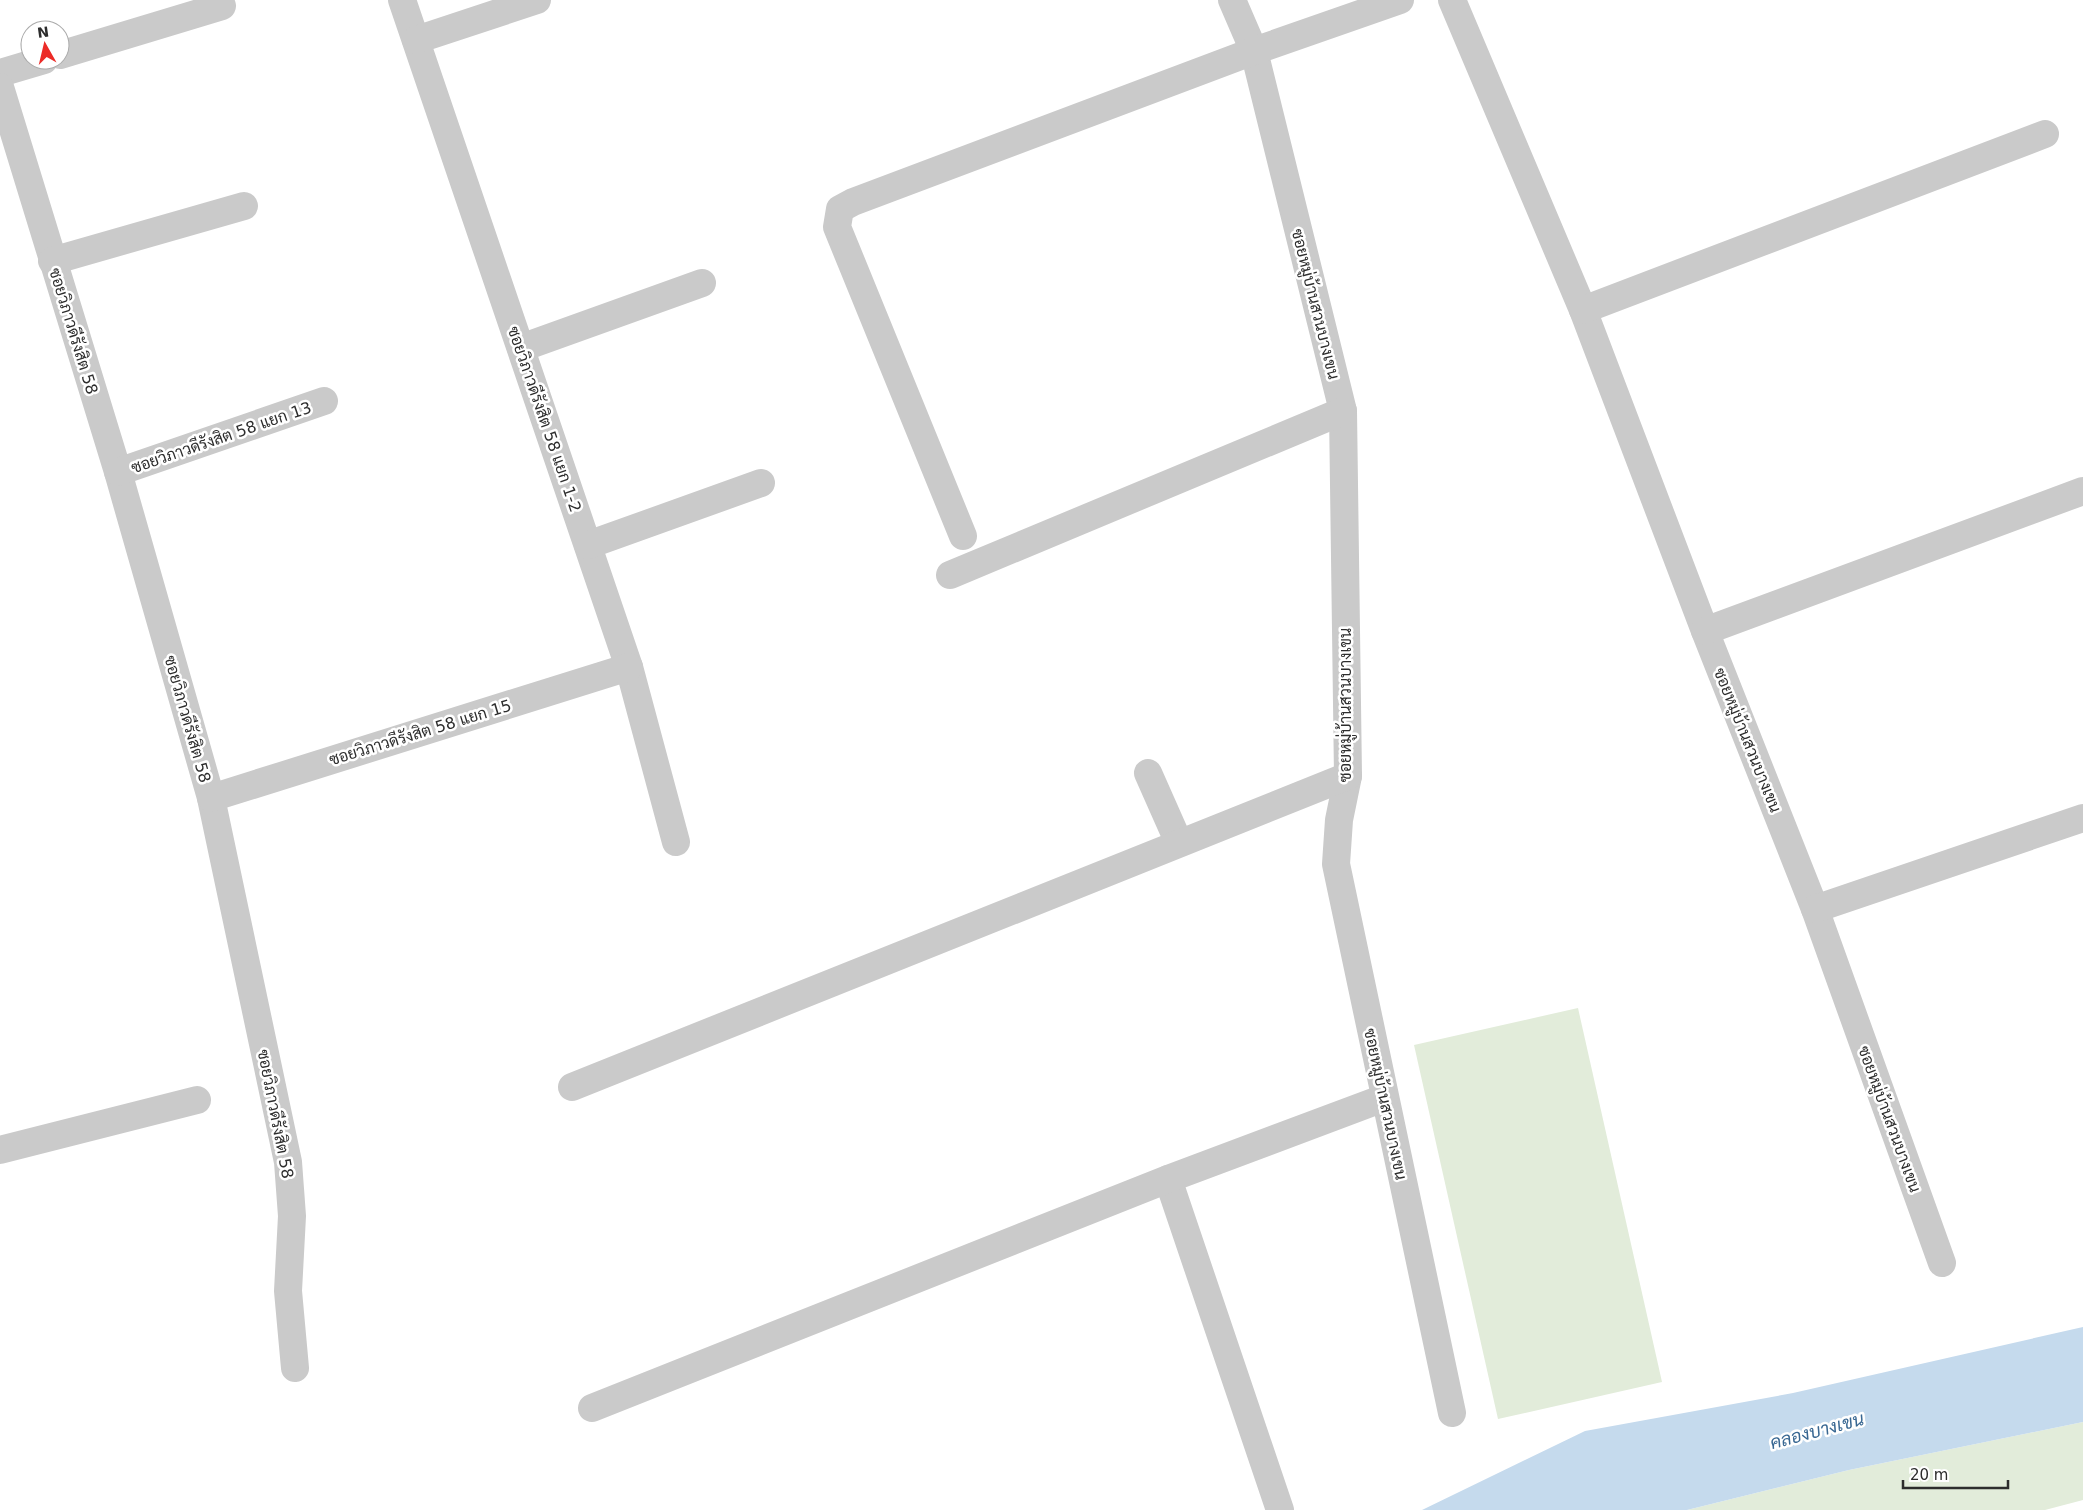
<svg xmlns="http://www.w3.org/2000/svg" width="2083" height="1510" font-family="'DejaVu Sans',Sarabun,sans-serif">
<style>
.green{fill:#e2ecda}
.water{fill:#c5daed}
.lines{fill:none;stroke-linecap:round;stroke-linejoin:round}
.minor{stroke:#cacaca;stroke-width:28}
.labels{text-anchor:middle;stroke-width:5;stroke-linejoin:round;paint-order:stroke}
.street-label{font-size:16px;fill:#2d2d2d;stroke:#fff}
.water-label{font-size:18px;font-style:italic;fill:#386792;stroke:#fff}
</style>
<rect width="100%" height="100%" fill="#fff"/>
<g class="green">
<polygon points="1578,1008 1662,1382 1498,1419 1414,1045"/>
<polygon points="2083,1422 2083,1500 2045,1510 1687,1510 1849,1470"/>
</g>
<polygon class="water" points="2083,1327 2083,1422 1849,1470 1687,1510 1422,1510 1585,1431 1793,1393"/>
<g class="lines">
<g class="minor">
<polyline points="402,0 629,667 676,842"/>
<polyline points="1232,0 1254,51 1343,411 1348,776 1339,820 1336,864 1452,1413"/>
<polyline points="1452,0 1583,310 1705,631 1815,909 1942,1263"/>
<polyline points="416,40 537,0"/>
<polyline points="60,55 222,6"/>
<polyline points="0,73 44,60"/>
<polyline points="0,87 118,472 211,798 288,1162 292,1216 288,1291 295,1368"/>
<polyline points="52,261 244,206"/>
<polyline points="1583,310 2045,134"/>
<polyline points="521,348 702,283"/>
<polyline points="118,472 324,401"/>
<polyline points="963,536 837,227 840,209 853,202 1254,51 1400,0"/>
<polyline points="588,545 761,483"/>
<polyline points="950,575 1343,411"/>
<polyline points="1705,631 2083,491"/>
<polyline points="1148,773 1179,843"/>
<polyline points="211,798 629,667"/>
<polyline points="1815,909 2083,818"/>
<polyline points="572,1087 1348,776"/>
<polyline points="0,1150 197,1100"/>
<polyline points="1168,1179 1280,1510"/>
<polyline points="592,1408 1168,1179 1384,1098"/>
</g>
</g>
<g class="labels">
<g class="street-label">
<text transform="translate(1316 304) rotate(76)" y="6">ซอยหมู่บ้านสวนบางเขน</text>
<text transform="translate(74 331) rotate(73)" y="6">ซอยวิภาวดีรังสิต 58</text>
<text transform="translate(545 419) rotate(71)" y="6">ซอยวิภาวดีรังสิต 58 แยก 1-2</text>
<text transform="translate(221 437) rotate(-19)" y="6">ซอยวิภาวดีรังสิต 58 แยก 13</text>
<text transform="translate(1345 705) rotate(-90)" y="6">ซอยหมู่บ้านสวนบางเขน</text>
<text transform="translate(188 719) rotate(74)" y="6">ซอยวิภาวดีรังสิต 58</text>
<text transform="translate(420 732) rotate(-17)" y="6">ซอยวิภาวดีรังสิต 58 แยก 15</text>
<text transform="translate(1748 740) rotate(68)" y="6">ซอยหมู่บ้านสวนบางเขน</text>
<text transform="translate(1386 1104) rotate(78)" y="6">ซอยหมู่บ้านสวนบางเขน</text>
<text transform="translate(276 1114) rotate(79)" y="6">ซอยวิภาวดีรังสิต 58</text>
<text transform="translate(1890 1119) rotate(70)" y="6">ซอยหมู่บ้านสวนบางเขน</text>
</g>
<g class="water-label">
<text transform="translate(1817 1431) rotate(-15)" y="6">คลองบางเขน</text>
</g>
</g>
<g transform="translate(45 45) rotate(352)"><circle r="24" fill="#ffffff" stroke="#ababab"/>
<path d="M0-4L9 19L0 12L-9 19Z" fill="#ec2b27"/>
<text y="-8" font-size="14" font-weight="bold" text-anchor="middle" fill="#2d2d2d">N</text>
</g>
<path d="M1903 1480v8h105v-8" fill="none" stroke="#2d2d2d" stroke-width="2.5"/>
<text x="1910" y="1480" font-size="15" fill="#2d2d2d" stroke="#ffffff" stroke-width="4" paint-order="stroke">20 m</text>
</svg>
